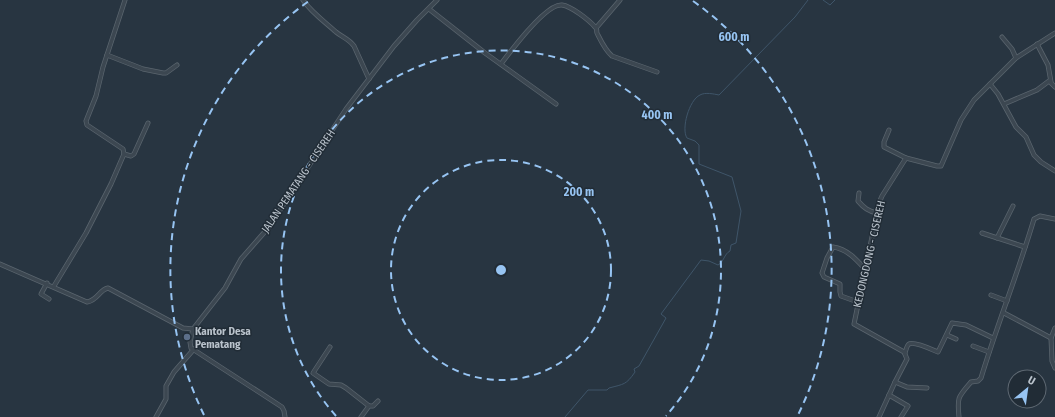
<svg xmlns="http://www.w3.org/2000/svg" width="1055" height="417" font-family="'Fira Sans Condensed',sans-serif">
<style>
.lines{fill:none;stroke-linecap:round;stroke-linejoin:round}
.stream{stroke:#3f5569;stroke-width:1}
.street-casing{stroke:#5a656e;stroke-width:5}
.street{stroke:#3c4751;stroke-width:3.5}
.ring{fill:none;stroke:#97c4f2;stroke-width:2;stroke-dasharray:7 5}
.service-dot{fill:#5c6f8a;stroke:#212c36;stroke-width:1.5}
.labels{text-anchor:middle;stroke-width:3;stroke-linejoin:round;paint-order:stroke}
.street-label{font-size:11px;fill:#b9c2cb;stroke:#212c36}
.poi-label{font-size:11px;font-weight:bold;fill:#b9c2cb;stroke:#212c36;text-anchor:start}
.centre{fill:#97c4f2;stroke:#212c36;stroke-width:2}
.ring-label{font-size:12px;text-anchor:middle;font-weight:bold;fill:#97c4f2;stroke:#212c36;stroke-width:3;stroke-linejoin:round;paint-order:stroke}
</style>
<rect width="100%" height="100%" fill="#283541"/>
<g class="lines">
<g class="stream">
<polyline points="823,0 830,5 835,0"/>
<path d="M565 417 588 390H607L609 388C624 384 626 385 635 372L634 369 639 366 666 318 661 314 701 260 709 261 718 265C724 262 724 254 730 251L731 245 736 243 741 211 732 177 699 164V145L695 141 687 138C681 129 689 100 700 95 705 92 714 94 719 95L795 17 808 0"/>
</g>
<g class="street-casing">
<g id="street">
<path d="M303 0C311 12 325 22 336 32 342 37 349 39 354 46L369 79"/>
<polyline points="429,9 485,53 556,104"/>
<polyline points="596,28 620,0"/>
<polyline points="1002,37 1012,49 1016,58"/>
<polyline points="1037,44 1048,65 1051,82"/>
<polyline points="107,55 143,69 163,73 166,73 177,65"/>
<path d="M501 64C510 52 546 3 562 5 571 6 589 20 595 27 598 30 596 29 597 33 601 41 605 50 612 56L657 72"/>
<polyline points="990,84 998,94 1016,127 1026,137 1034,155 1041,162 1055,171"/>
<polyline points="1004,104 1037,90 1049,81 1055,87"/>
<polyline points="889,130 884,142 884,147 906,158"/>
<polyline points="124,154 131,156 134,154 148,123"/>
<path d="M859 193 858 201C864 208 868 211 877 213"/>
<polyline points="982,233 1025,247"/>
<polyline points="997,238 1013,206"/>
<path d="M0 264 87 302C98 300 99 290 108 288L183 328 193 329 225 288 241 259 269 227 346 109 394 46 417 20 437 0"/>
<polyline points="47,283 41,294 49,299"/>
<polyline points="54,286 86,233 111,184 124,154 123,149 87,125 86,121 96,96 103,67 125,0"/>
<polyline points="991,295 1007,301"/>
<path d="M858 302 841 296 840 292V284L824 277 822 273 827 258 833 247C847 249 856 259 865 269"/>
<polyline points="1004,313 1051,338"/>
<polyline points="1055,328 1051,338 1052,361 1055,368"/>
<polyline points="193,329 190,342 191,348 282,407 284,411 285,417"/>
<polyline points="947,335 956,339"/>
<polyline points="973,346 989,352"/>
<polyline points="330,347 313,373 329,384 341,385 346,388 369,406"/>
<path d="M905 353C906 350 907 345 909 344 914 341 933 350 938 352L952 323 966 325 993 338"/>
<polyline points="895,382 907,387 927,388"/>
<polyline points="889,395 908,406 901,417"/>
<polyline points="156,417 166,399 166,386 174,372 194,349"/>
<polyline points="361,417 369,406 373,406 378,401"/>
<polyline points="879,417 895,382 907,359 904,352 854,324 879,203 882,196 906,158 937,166 941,166 961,120 974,100 1016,58 1055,33"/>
<path d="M959 417C957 397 958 397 971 382L978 381 981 378C997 325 1018 273 1034 219L1040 216 1055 219"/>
</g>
</g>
<use href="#street" class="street"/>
</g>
<g class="ring">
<circle cx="501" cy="270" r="110"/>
<path d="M336 416A220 220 0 1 1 666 416"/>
<path d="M204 415A330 330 0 0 1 309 1M693 1A330 330 0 0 1 798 415"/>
</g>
<circle class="service-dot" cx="187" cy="337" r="4"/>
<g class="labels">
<g class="street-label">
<text transform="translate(298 181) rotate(-56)" y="4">JALAN PEMATANG - CISEREH</text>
<text transform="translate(869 254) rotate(-77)" y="4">KEDONGDONG - CISEREH</text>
</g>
<g class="poi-label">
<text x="195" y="335">Kantor Desa<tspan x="195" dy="13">Pematang</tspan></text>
</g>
</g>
<circle cx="501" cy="270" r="6" class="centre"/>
<g class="ring-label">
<text x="734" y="41">600 m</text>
<text x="657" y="119">400 m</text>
<text x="579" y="196">200 m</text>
</g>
<g transform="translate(1027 389) rotate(29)"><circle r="19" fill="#212c36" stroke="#5e6872"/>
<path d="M0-3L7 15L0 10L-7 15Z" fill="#97c4f2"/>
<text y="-6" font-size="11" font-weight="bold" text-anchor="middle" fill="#b9c2cb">U</text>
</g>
</svg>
